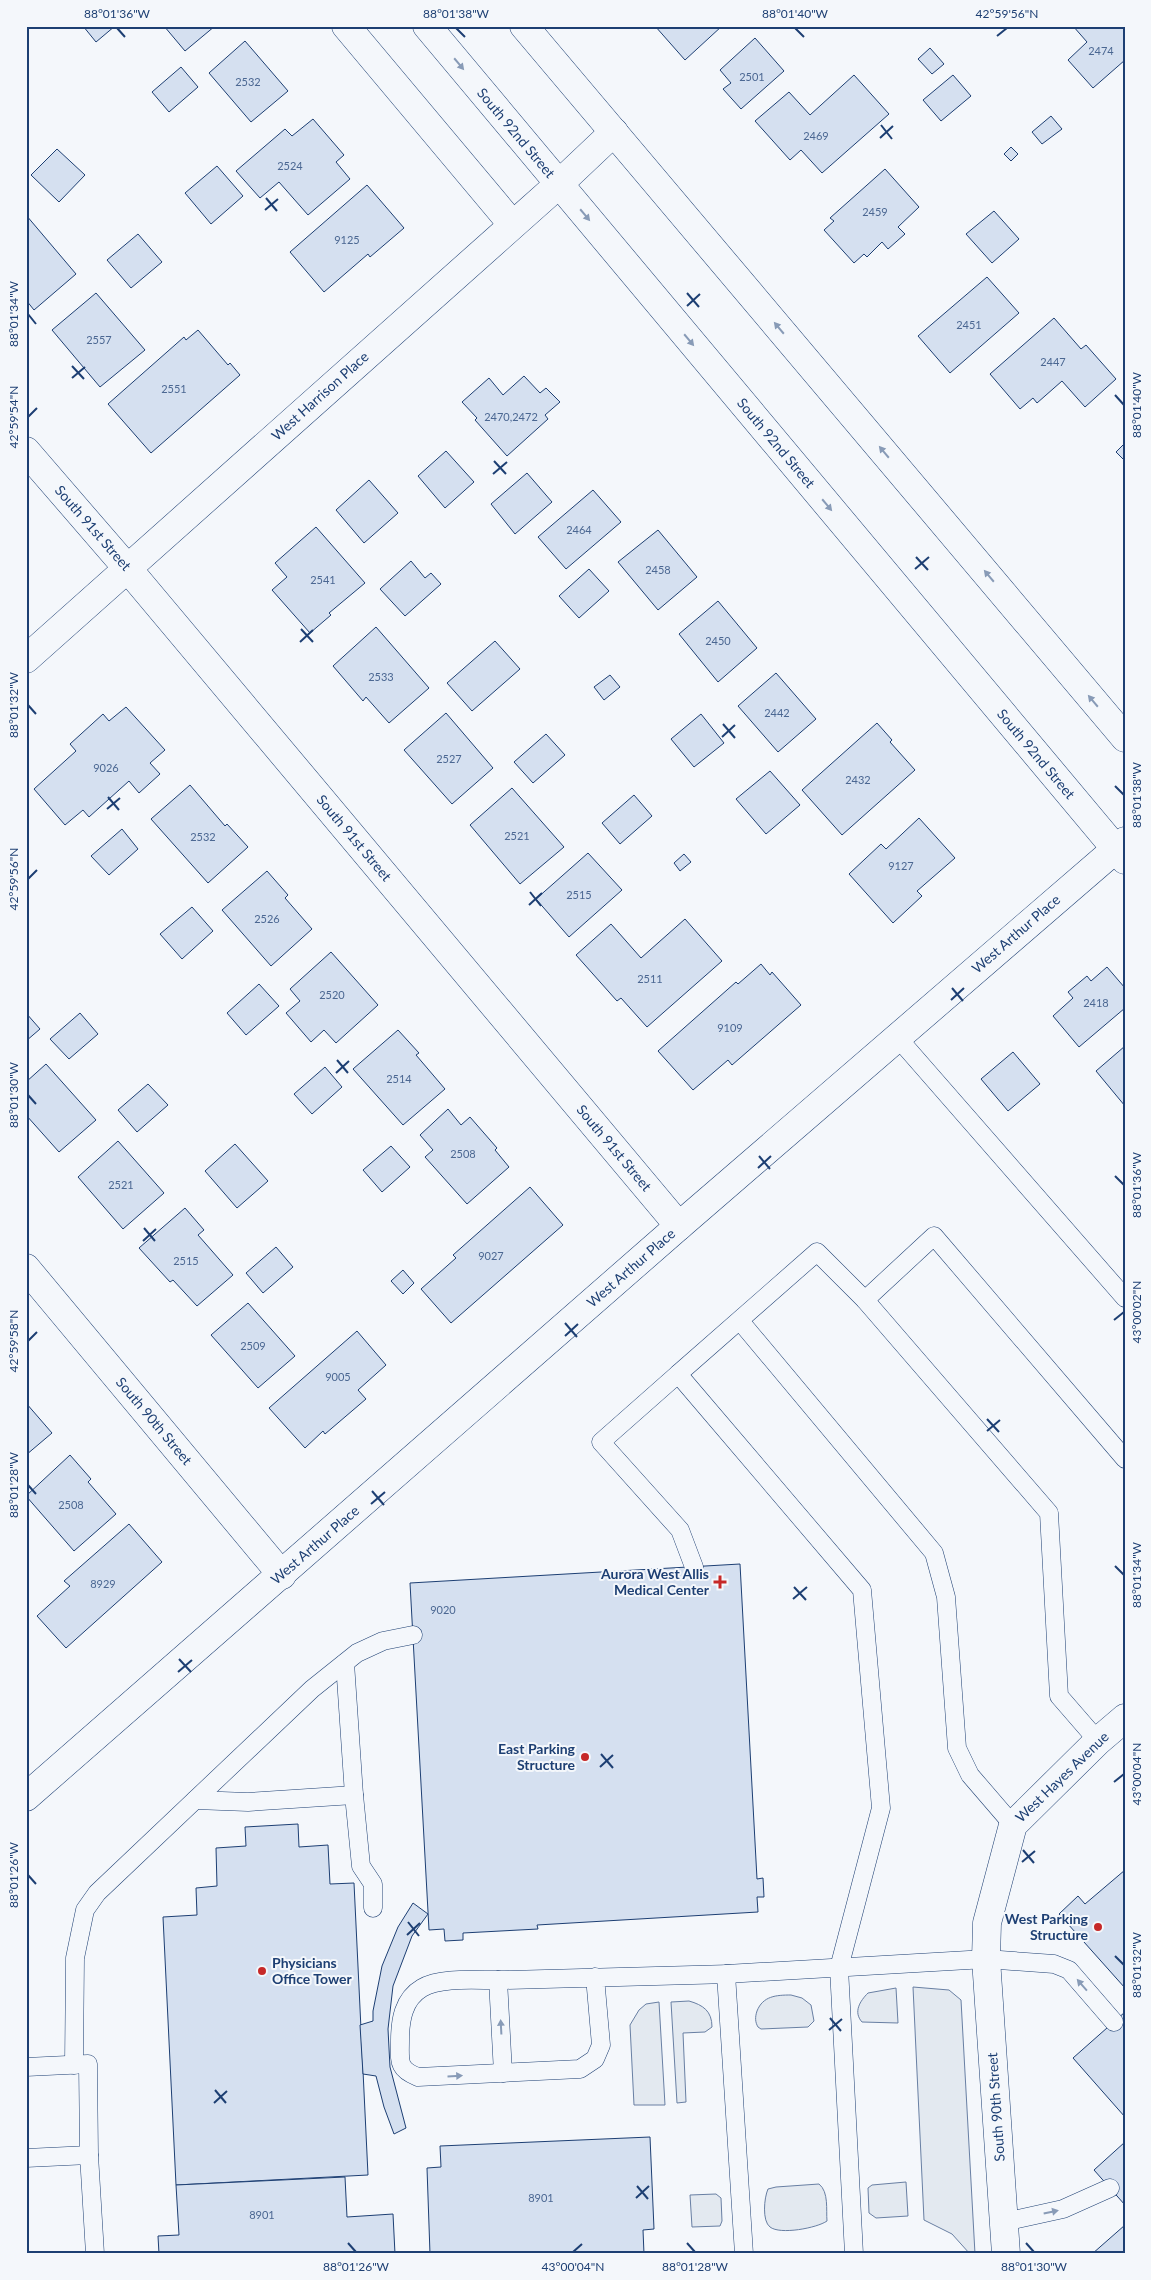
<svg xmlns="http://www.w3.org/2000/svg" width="1151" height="2280" font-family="Lato,sans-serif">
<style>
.green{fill:#e3e9f0;stroke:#687fa3}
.building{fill:#d5e0f0;stroke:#1d3f73}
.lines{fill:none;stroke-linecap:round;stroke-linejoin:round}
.service-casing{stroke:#1d3f73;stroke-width:19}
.minor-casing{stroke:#1d3f73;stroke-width:29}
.tertiary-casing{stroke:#1d3f73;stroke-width:29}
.service{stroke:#f4f7fb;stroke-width:18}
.minor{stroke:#f4f7fb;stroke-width:28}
.tertiary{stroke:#f4f7fb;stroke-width:28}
.oneway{fill:#889bb7}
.ticks{fill:none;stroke:#1d3f73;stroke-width:2}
.poi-dot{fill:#c62828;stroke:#f4f7fb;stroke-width:2}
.labels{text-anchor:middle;stroke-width:4;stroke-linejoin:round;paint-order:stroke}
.number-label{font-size:11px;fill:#4b6792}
.street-label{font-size:14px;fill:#1d3f73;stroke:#f4f7fb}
.poi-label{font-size:14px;font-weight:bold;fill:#1d3f73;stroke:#f4f7fb;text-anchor:end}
.neatline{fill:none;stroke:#1d3f73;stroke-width:2}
.ticks-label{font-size:12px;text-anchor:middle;fill:#1d3f73}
</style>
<rect width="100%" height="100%" fill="#f4f7fb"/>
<g class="green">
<polygon points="913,1987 949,1990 961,2000 975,2254 970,2254 952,2234 924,2220"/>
<path d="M896 1988 898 2023 862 2022C853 2012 860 2001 868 1993Z"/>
<path d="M791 1995 802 1998 811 2005 814 2021 808 2027 761 2029 758 2027C755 2022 755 2017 757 2011 763 1996 776 1995 791 1995Z"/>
<path d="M689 2001C703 2005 712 2011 712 2027L705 2032 683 2033 686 2102 677 2103 671 2002Z"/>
<polygon points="659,2002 665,2105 634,2105 630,2025 639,2010 646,2004"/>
<polygon points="906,2182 908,2216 876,2218 869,2213 868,2188 872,2185"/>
<path d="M819 2184C829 2192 826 2210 827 2221 817 2228 780 2235 770 2227 762 2221 764 2198 768 2189L776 2187Z"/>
<polygon points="716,2194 721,2198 722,2221 720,2226 692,2227 690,2195"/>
</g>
<g class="building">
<polygon points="83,26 115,26 96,42"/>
<polygon points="164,26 215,26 185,51"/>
<polygon points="655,26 722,26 685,60"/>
<polygon points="1073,26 1125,26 1125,60 1093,88 1068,60 1087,42"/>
<polygon points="755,38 784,71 741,109 723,89 731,83 720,70"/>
<polygon points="245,41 288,91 251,122 209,73"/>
<polygon points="930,48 944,64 932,74 918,59"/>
<polygon points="181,67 198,87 169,112 152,92"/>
<polygon points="854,75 889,114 822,173 801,150 790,160 755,121 789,92 810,115"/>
<polygon points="953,75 971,96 941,121 923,100"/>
<polygon points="1051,116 1062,129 1042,144 1032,132"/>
<polygon points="313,119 344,155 336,162 350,179 308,215 279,182 260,198 236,171 285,129 292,136"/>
<polygon points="1011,147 1018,154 1011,161 1004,154"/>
<polygon points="57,149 85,175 59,202 31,175"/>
<polygon points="217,166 243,196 211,224 185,193"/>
<polygon points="885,169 919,207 898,227 905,234 888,249 882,242 867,257 864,254 854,263 824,230 834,221 830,218"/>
<polygon points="367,185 404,228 370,257 368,254 324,292 290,252"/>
<polygon points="994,211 1019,239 992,263 966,234"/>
<polygon points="26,215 76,274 34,310 26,300"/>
<polygon points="138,234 162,262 131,288 107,260"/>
<polygon points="987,277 1019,313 950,373 918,336"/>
<polygon points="96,293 145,350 100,387 52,330"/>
<polygon points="1054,318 1081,349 1086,345 1116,379 1085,407 1062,381 1037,403 1033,398 1020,409 990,374"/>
<polygon points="198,330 228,365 230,363 240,375 151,453 108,404 184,337 186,340"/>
<polygon points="524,376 540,393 546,388 560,402 545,415 548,419 507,456 475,420 477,418 462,402 489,378 503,395"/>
<polygon points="1125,443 1125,461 1116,452"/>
<polygon points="446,451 474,482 445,508 418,476"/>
<polygon points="527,473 552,502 515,534 491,504"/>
<polygon points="369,480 398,513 364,543 336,510"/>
<polygon points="593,490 621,522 566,569 538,537"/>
<polygon points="316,527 365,583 329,613 331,615 310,633 272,590 287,577 275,563"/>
<polygon points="658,530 697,577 658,610 618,562"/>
<polygon points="411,561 425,578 431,573 441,584 405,616 380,589"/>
<polygon points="589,569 609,591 579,618 559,596"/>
<polygon points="718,601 757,648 718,682 679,634"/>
<polygon points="376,627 429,688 389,723 366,697 363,701 333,666"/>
<polygon points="495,641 520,669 472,711 447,683"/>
<polygon points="776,673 816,719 778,752 738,706"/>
<polygon points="610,675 620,687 604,700 594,687"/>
<polygon points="126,707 165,750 150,763 160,774 139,793 129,781 89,817 83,810 65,825 34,789 76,751 70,744 103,714 109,721"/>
<polygon points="446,713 493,768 452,804 404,750"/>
<polygon points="701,714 724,743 694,767 671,739"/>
<polygon points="877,723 892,740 890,742 915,770 842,835 802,790"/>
<polygon points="546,734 565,755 533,783 514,762"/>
<polygon points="770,771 800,805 766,834 736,799"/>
<polygon points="190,785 225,826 227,824 248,847 208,883 151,819"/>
<polygon points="512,788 564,847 520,884 470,825"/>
<polygon points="634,795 652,816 620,844 602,823"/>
<polygon points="919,818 955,858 917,891 922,896 893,923 849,874 881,844 886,849"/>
<polygon points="122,829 138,849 109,875 91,856"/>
<polygon points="588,853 622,890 569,937 536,899"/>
<polygon points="684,854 691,862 680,871 674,863"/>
<polygon points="267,871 288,895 285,898 312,929 271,966 222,910"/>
<polygon points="192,907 213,931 182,959 160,934"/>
<polygon points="685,919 722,961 647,1027 621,998 617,1001 576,955 611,924 641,958"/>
<polygon points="331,952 378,1005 336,1043 324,1030 311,1042 286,1013 300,1001 290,989"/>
<polygon points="761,964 770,975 772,972 801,1005 732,1065 728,1060 693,1090 658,1051 736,982 738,984"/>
<polygon points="1107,967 1125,988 1125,1008 1079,1047 1053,1016 1073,998 1068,992 1087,976 1091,981"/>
<polygon points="259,984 279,1006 246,1035 227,1013"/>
<polygon points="26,1013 40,1029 26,1041"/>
<polygon points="80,1013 98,1034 69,1059 50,1039"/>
<polygon points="398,1030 419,1053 416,1055 445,1089 403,1125 353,1069"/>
<polygon points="1125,1046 1125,1106 1096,1071"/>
<polygon points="1013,1052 1040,1084 1008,1111 981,1079"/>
<polygon points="46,1064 96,1120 59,1152 26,1115 26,1082"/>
<polygon points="325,1067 342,1087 312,1114 294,1094"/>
<polygon points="148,1084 168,1105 137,1132 118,1110"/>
<polygon points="448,1109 461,1125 470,1117 497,1148 495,1150 509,1167 467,1204 425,1157 433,1150 420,1135"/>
<polygon points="118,1141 164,1193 123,1229 78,1177"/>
<polygon points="235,1144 268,1181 237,1208 205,1171"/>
<polygon points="391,1146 410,1167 382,1192 363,1170"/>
<polygon points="530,1187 563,1225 451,1323 421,1289 456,1258 453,1255"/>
<polygon points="185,1208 204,1230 198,1235 233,1275 197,1306 173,1280 170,1282 139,1248"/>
<polygon points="276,1247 293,1267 263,1293 246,1273"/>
<polygon points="403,1270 414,1283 403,1294 391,1281"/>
<polygon points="248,1303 295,1356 258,1388 211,1335"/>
<polygon points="357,1331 386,1365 358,1390 366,1399 325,1434 323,1431 305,1448 269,1408"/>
<polygon points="26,1403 52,1433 26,1455"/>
<polygon points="70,1455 91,1479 88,1482 116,1514 74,1551 26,1496"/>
<polygon points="129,1524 162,1562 66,1648 37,1616 70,1586 64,1581"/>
<polygon points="740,1564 757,1879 763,1878 764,1897 757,1897 758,1912 537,1925 538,1929 463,1933 463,1940 445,1941 444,1929 429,1930 410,1583"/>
<polygon points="298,1824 299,1847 328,1845 330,1884 354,1883 368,2175 176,2185 163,1917 197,1915 196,1888 217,1886 216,1848 246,1846 245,1827"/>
<polygon points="1125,1870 1125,1988 1059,1914 1078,1896 1085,1904"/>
<polygon points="413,1903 428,1914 412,1936 393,1986 388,2029 390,2067 406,2128 394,2134 384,2107 376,2076 363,2074 360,2025 373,2021 373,2011 382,1966 398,1927"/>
<polygon points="1125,2012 1125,2117 1073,2058"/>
<polygon points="650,2137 654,2229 643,2230 644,2254 430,2254 427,2168 441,2167 440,2146"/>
<polygon points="1125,2142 1125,2205 1094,2170"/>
<polygon points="345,2177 347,2217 393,2214 395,2254 159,2254 158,2236 179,2235 176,2185"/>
<polygon points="1125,2225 1125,2254 1092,2254"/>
</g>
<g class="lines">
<g class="service-casing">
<g id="service">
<polyline points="897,1037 1125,1298"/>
<polyline points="865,1300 1049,1513 1059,1696 1098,1741"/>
<polyline points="740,1321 934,1553 946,1597 957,1748 970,1775 1013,1825"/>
<polyline points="678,1374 601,1442 680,1530 694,1567"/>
<polyline points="354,1795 361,1866 373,1884 373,1908"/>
<polyline points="195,1800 248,1802 354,1795 345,1663"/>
<path d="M595 1977 601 2045 595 2059 580 2069 418 2077C397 2069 400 2061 400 2041 400 2021 403 1999 422 1988 442 1976 482 1981 505 1980 580 1978 655 1976 730 1974"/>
<polyline points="498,1980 503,2073"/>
<polyline points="74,2065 75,1958 85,1910 97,1893 312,1689 357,1653 383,1641 413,1635"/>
<polyline points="26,2067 88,2064 89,2155"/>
<polyline points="26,2158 89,2155 95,2254"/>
<polyline points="1004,2222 1063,2209 1110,2188"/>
<polyline points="744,2254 726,1974 986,1959 1054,1964 1069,1970 1114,2022"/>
<polyline points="854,2254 839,1968 881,1808 862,1590 678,1374 817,1252 865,1300 934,1236 1125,1459"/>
</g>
</g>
<g class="minor-casing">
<g id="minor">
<polyline points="346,26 512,224"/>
<polyline points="26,451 128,569 679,1226"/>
<polyline points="26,659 559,184 614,132"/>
<polyline points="26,1268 282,1575"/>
<polyline points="26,1797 679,1226 1125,841"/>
<polyline points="1006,2254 986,1959 987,1923 1013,1825 1098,1741 1125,1718"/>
</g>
</g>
<g class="tertiary-casing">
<g id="tertiary">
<polyline points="427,26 1125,860"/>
<polyline points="524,26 1125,738"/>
</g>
</g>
<use href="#service" class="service"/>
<use href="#minor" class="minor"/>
<use href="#tertiary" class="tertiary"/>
</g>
<defs><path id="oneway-solid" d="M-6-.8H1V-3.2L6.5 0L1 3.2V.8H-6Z" transform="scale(1.25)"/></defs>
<g class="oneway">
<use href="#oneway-solid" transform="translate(459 64) rotate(50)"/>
<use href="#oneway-solid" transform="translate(585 215) rotate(50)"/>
<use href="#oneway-solid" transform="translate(779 328) rotate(-130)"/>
<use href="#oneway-solid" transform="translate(689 340) rotate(50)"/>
<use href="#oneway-solid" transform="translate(884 452) rotate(-130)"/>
<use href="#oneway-solid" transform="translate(827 505) rotate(50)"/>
<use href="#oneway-solid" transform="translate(989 576) rotate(-130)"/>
<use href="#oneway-solid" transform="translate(1093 701) rotate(-130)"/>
<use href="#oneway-solid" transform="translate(1082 1985) rotate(-131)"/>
<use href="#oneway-solid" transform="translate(501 2027) rotate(-93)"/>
<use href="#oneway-solid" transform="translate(455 2076) rotate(-3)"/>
<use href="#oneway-solid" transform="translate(1051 2212) rotate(-12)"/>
</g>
<path class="ticks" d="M117 28 125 37M456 28 465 37M795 28 804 37M997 36 1007 28M881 125 892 139M880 138 893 126M266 198 277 211M265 210 278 199M687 293 699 307M687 306 700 294M28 314 36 324M72 366 84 379M72 378 85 367M1115 395 1124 405M28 417 37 408M494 461 506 474M493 474 507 462M916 557 928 570M915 569 929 557M301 629 313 642M300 642 313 630M28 705 36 714M723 724 735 738M722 737 735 725M1115 786 1124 795M108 797 119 810M107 809 120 798M28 879 37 870M530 892 541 906M529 905 542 893M952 988 963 1001M951 1000 964 988M337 1060 348 1073M336 1073 349 1061M28 1095 36 1104M759 1156 770 1169M758 1168 771 1156M1115 1176 1124 1185M144 1228 155 1241M143 1241 156 1229M1114 1320 1124 1312M565 1323 577 1337M565 1336 578 1324M28 1341 37 1332M987 1419 999 1432M987 1431 1000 1420M28 1485 36 1494M372 1491 384 1505M371 1504 385 1492M1115 1566 1124 1575M794 1587 806 1600M793 1599 807 1587M179 1659 191 1672M178 1672 192 1660M601 1754 613 1768M600 1767 613 1755M1114 1782 1124 1774M1023 1850 1034 1863M1022 1862 1035 1851M28 1875 36 1884M408 1922 419 1936M407 1935 420 1923M1115 1956 1124 1965M830 2018 841 2031M829 2030 842 2019M215 2090 226 2103M214 2103 227 2091M637 2186 648 2199M636 2198 649 2186M348 2243 356 2252M687 2243 695 2252M1026 2243 1034 2252M573 2252 582 2244"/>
<g class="poi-dot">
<path d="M717.5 1574.5h5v5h5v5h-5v5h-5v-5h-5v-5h5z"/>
<circle cx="585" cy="1757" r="5"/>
<circle cx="1098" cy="1927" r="5"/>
<circle cx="262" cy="1971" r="5"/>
</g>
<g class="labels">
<g class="number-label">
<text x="1101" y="55">2474</text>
<text x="752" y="81">2501</text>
<text x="248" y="86">2532</text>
<text x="816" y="140">2469</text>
<text x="290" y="170">2524</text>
<text x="875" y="216">2459</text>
<text x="347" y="244">9125</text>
<text x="969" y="329">2451</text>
<text x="99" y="344">2557</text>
<text x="1053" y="366">2447</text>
<text x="174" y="393">2551</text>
<text x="511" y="421">2470,2472</text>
<text x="579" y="534">2464</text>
<text x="658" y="574">2458</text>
<text x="323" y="584">2541</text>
<text x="718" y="645">2450</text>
<text x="381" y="681">2533</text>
<text x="777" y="717">2442</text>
<text x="449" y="763">2527</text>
<text x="106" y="772">9026</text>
<text x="858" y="784">2432</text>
<text x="517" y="840">2521</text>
<text x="203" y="841">2532</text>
<text x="901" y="870">9127</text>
<text x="579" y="899">2515</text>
<text x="267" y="923">2526</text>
<text x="650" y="983">2511</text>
<text x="332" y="999">2520</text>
<text x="1096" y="1007">2418</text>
<text x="730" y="1032">9109</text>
<text x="399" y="1083">2514</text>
<text x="463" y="1158">2508</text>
<text x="121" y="1189">2521</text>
<text x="491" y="1260">9027</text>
<text x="186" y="1265">2515</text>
<text x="253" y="1350">2509</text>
<text x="338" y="1381">9005</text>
<text x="71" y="1509">2508</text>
<text x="103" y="1588">8929</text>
<text x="443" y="1614">9020</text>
<text x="541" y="2202">8901</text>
<text x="262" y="2219">8901</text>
</g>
<g class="street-label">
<text transform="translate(516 133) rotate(50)" y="5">South 92nd Street</text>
<text transform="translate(320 396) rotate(-42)" y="5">West Harrison Place</text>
<text transform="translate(776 443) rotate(50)" y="5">South 92nd Street</text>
<text transform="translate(93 528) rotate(49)" y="5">South 91st Street</text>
<text transform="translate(1036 754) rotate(50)" y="5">South 92nd Street</text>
<text transform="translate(354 838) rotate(50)" y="5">South 91st Street</text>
<text transform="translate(1016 934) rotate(-41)" y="5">West Arthur Place</text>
<text transform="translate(614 1148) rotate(50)" y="5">South 91st Street</text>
<text transform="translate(631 1268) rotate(-41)" y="5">West Arthur Place</text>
<text transform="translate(154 1421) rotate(50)" y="5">South 90th Street</text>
<text transform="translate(315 1545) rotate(-41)" y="5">West Arthur Place</text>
<text transform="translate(1062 1777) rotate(-44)" y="5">West Hayes Avenue</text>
<text transform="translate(996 2107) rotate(-94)" y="5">South 90th Street</text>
</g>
<g class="poi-label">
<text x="709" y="1579">Aurora West Allis<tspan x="709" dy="16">Medical Center</tspan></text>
<text x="575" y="1754">East Parking<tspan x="575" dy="16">Structure</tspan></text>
<text x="1088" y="1924">West Parking<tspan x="1088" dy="16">Structure</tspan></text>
<text x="272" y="1968" text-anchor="start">Physicians<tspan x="272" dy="16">Office Tower</tspan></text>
</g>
</g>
<rect width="1151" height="2280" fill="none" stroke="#f4f7fb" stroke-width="55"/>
<rect x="28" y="28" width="1096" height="2224" class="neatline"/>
<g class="ticks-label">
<text x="117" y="18">88°01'36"W</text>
<text x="456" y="18">88°01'38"W</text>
<text x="795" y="18">88°01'40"W</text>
<text x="1007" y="18">42°59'56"N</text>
<text transform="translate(14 314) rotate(-90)" y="4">88°01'34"W</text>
<text transform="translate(1137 405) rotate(-90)" y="4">88°01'40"W</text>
<text transform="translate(14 417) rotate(-90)" y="4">42°59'54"N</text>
<text transform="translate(14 705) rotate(-90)" y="4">88°01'32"W</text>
<text transform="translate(1137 795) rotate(-90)" y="4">88°01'38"W</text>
<text transform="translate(14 879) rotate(-90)" y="4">42°59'56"N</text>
<text transform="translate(14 1095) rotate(-90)" y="4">88°01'30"W</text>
<text transform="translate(1137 1185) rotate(-90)" y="4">88°01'36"W</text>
<text transform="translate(1137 1312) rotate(-90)" y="4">43°00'02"N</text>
<text transform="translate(14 1341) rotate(-90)" y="4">42°59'58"N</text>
<text transform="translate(14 1485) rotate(-90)" y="4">88°01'28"W</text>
<text transform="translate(1137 1575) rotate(-90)" y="4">88°01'34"W</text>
<text transform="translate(1137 1774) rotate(-90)" y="4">43°00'04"N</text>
<text transform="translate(14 1875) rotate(-90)" y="4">88°01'26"W</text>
<text transform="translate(1137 1965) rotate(-90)" y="4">88°01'32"W</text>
<text x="356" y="2271">88°01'26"W</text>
<text x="573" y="2271">43°00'04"N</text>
<text x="695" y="2271">88°01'28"W</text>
<text x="1034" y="2271">88°01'30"W</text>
</g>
</svg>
